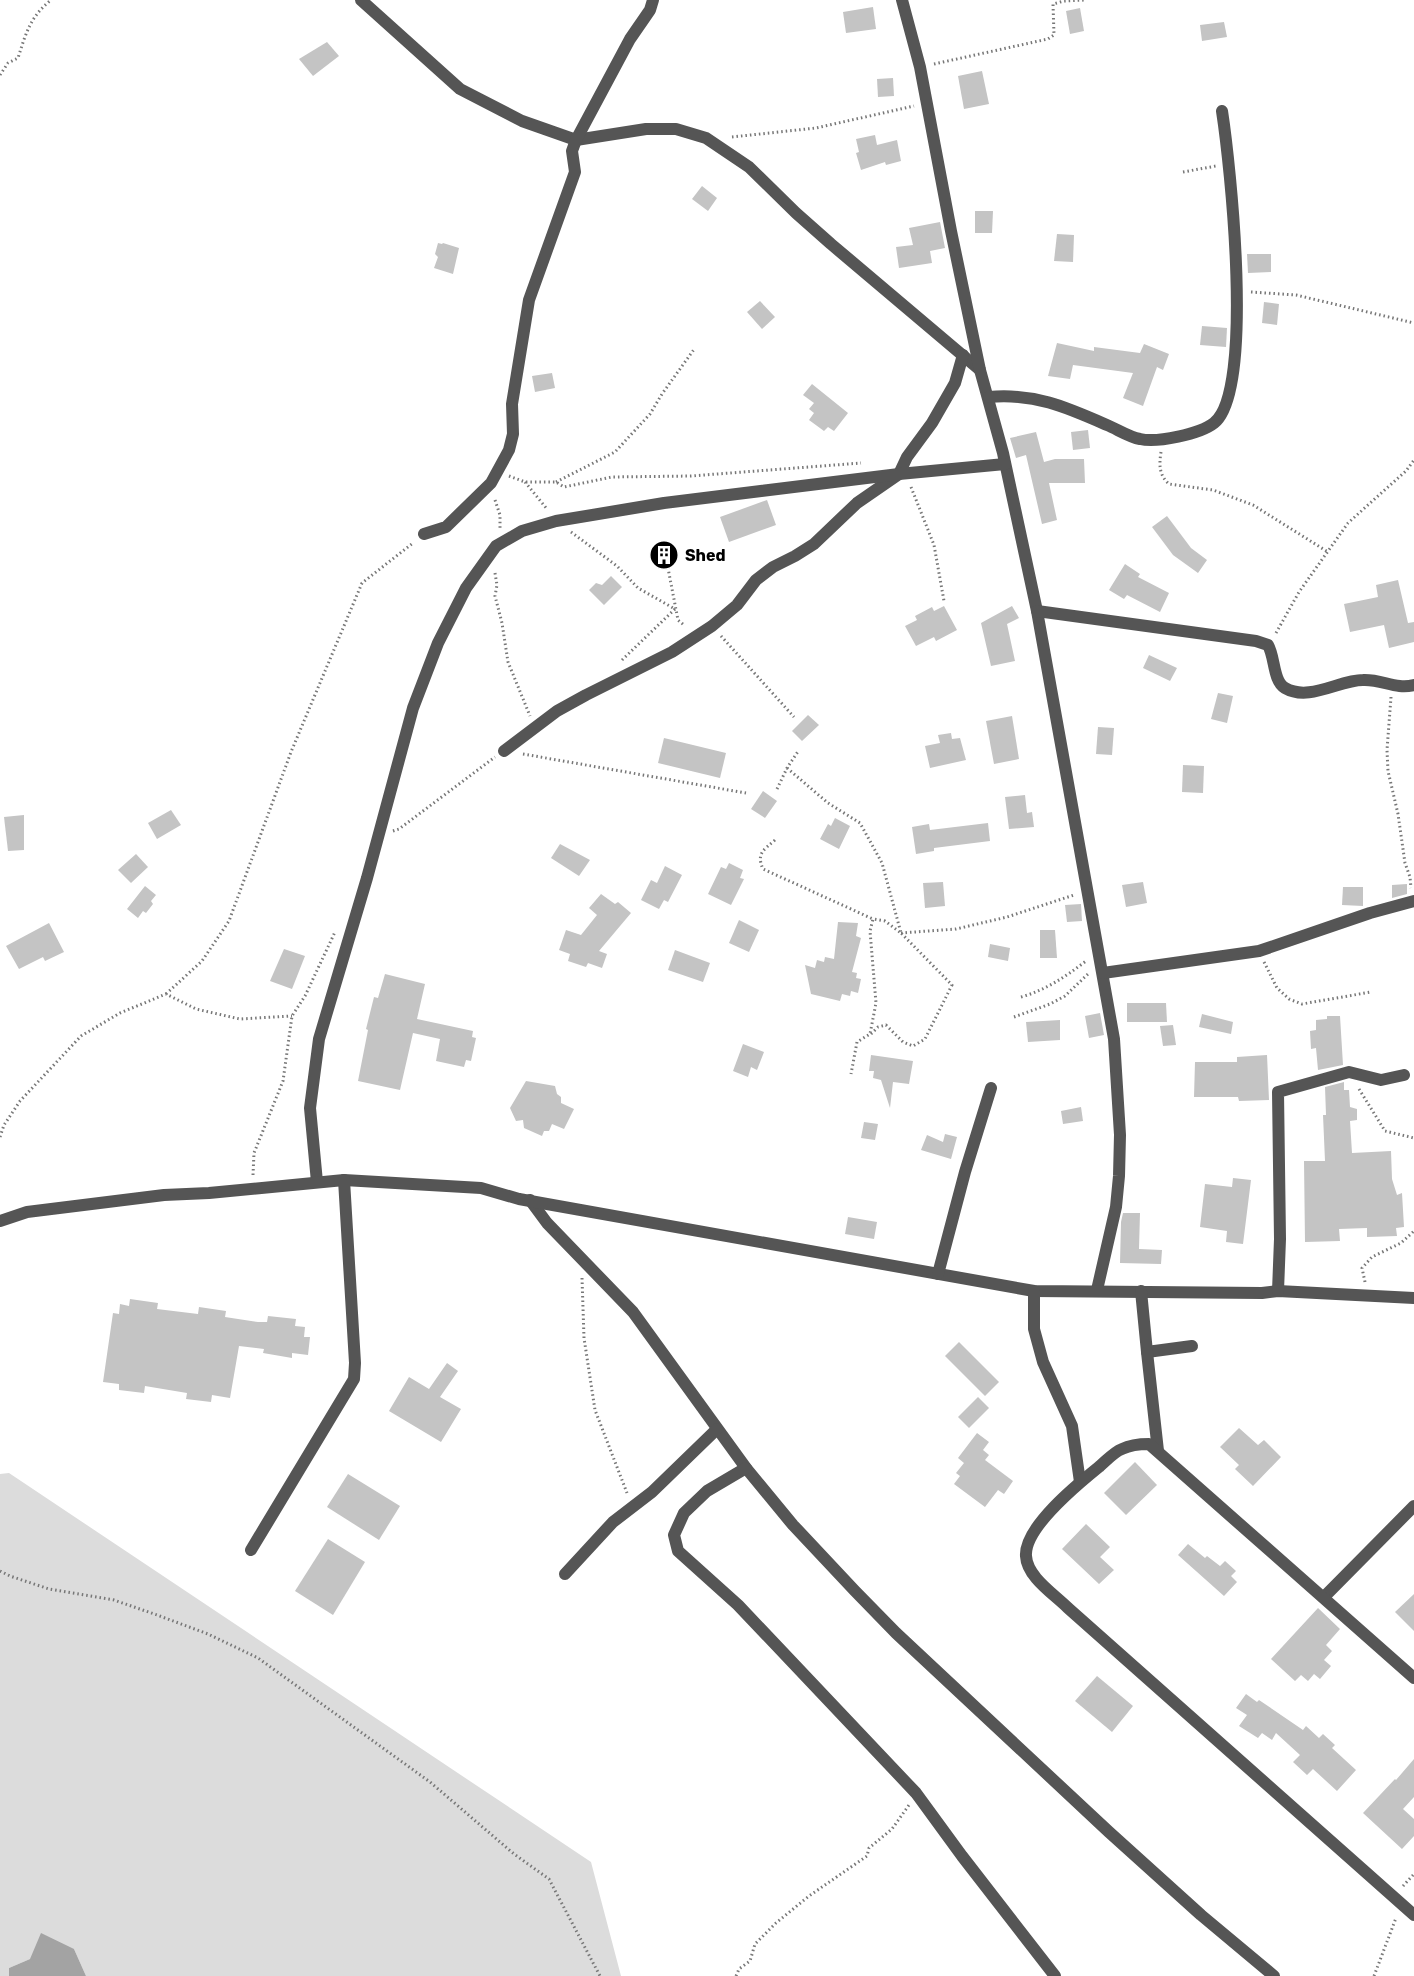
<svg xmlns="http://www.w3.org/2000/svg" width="1414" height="1976" font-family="Rubik,sans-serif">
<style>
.green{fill:#dcdcdc}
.water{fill:#a3a3a3}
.building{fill:#c4c4c4}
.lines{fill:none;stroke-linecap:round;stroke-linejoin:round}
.path{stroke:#777;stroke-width:3;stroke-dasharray:1.5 3;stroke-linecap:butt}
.minor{stroke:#555;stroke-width:12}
.labels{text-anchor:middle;stroke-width:4.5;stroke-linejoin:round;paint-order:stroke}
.poi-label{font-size:16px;font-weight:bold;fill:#000;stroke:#fff;text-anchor:start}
</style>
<rect width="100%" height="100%" fill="#fff"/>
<polygon class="green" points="9,1473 591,1862 621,1976 86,1976 74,1949 30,1959 9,1968 9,1976 0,1976 0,1474"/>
<polygon class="water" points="41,1933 74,1949 86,1976 9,1976 9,1968 30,1959"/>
<g class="building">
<polygon points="873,7 876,29 846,33 843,12"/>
<polygon points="1080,8 1084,31 1070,34 1066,11"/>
<polygon points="1224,22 1227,37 1202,41 1200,25"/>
<polygon points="327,42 339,56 313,76 299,59"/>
<polygon points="982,71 989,104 964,109 958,76"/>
<polygon points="893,78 894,96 878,97 877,79"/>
<polygon points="875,135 877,145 897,140 901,161 886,165 885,162 861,170 856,153 859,152 856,139"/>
<polygon points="702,186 717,198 708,211 692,199"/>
<polygon points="975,211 993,211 992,233 975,233"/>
<polygon points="940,222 945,248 930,251 932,263 899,268 896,247 913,245 909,228"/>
<polygon points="1057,234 1074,235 1073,262 1054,261"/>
<polygon points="438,243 442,244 443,243 459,248 453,274 434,268 438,257 435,254"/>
<polygon points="1247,254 1271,254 1271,272 1248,273"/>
<polygon points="760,301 775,317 762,329 747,312"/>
<polygon points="1264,302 1279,304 1277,325 1262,323"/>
<polygon points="1202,326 1227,328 1226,347 1200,345"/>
<polygon points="1057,343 1094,351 1094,347 1140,353 1144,344 1169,354 1163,370 1157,367 1143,406 1123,398 1133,373 1073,365 1070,379 1048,376"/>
<polygon points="552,373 555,388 535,392 532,376"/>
<polygon points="812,384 848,413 834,431 828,427 824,431 809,420 814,413 809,409 814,403 803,395"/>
<polygon points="1088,430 1090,448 1073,450 1071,432"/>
<polygon points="1036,432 1044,462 1055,459 1084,459 1085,483 1049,483 1057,520 1042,524 1026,455 1016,458 1010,438"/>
<polygon points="767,500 776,525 729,542 720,517"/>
<polygon points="1167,516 1191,548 1207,560 1198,573 1173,555 1152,527"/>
<polygon points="1125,564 1140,574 1138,577 1169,593 1160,612 1127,595 1124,599 1109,590"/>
<polygon points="611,576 622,587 604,605 589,590 596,583 602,585"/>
<polygon points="1398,580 1408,623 1414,622 1414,642 1389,648 1384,625 1350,632 1344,604 1378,597 1376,585"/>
<polygon points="944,606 957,630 936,641 934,637 916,646 905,626 917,620 915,616 932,607 934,611"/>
<polygon points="1012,606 1019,618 1007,624 1015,661 991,666 981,623"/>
<polygon points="1149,655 1177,668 1170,681 1143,668"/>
<polygon points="1218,693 1233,696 1227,723 1211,719"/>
<polygon points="808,715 819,725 802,741 792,731"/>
<polygon points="1012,716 1019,759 994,764 986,721"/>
<polygon points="1098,727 1114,728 1112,755 1096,754"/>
<polygon points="951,733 952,739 960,738 966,760 930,768 925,746 940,743 938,735"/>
<polygon points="664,738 726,753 720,778 658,763"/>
<polygon points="1183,765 1204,766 1203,793 1182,792"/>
<polygon points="763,791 777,801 765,818 751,809"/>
<polygon points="1025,795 1027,813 1032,812 1034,827 1009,829 1005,797"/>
<polygon points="171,810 181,825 157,839 148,823"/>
<polygon points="24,815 24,850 8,851 4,817"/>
<polygon points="835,818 850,826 839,849 820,839 828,824 831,826"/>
<polygon points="988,823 990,841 934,848 934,851 916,854 912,827 929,824 930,830"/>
<polygon points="560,844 590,860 579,876 551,858"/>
<polygon points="136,854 148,867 131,883 118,870"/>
<polygon points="729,863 743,870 740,878 744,879 731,905 708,894 721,867 726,869"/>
<polygon points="665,866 682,875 668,902 664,900 659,909 641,900 651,880 657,883"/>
<polygon points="943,882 945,906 925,908 923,883"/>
<polygon points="1143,882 1147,903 1126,907 1122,885"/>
<polygon points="1407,884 1407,894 1392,898 1392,885"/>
<polygon points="145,886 156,895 151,901 153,904 146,913 143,911 138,918 127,909"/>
<polygon points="1343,887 1363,887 1363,906 1342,905"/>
<polygon points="601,894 615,904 618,902 631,913 599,951 607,954 602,968 588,963 586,967 568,961 570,954 559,950 566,930 581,935 597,915 589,908"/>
<polygon points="1081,904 1082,921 1067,922 1065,905"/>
<polygon points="739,920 759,930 749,952 729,943"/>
<polygon points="838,922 858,923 856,936 861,938 852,972 857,973 856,978 861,979 858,993 851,991 850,996 842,994 840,1001 811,994 805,965 815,968 817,960 824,962 825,957 834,959"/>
<polygon points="49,923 64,952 45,961 43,957 19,969 6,946"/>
<polygon points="1040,930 1055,930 1057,958 1040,958"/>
<polygon points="990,944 1010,948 1008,961 988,957"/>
<polygon points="284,949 305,956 292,989 270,981"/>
<polygon points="675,950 710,963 703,982 668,970"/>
<polygon points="385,974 425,984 417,1019 473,1031 472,1037 476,1038 471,1061 466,1060 464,1067 436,1061 440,1039 413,1033 400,1090 358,1081 368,1030 366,1029 374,997 378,998"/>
<polygon points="1127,1003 1166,1003 1167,1022 1127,1022"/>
<polygon points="1100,1013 1104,1035 1089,1038 1085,1016"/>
<polygon points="1202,1014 1233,1022 1231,1034 1199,1027"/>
<polygon points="1327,1016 1340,1016 1343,1065 1318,1070 1316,1048 1311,1049 1310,1031 1316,1030 1316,1020 1327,1019"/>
<polygon points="1060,1020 1060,1040 1028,1042 1026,1022"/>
<polygon points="1173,1025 1176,1045 1163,1046 1160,1026"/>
<polygon points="743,1044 764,1052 757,1070 751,1067 748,1077 733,1071"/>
<polygon points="871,1055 913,1061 909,1084 893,1082 890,1108 881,1080 873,1078 874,1071 869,1071"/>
<polygon points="1267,1055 1269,1100 1239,1101 1238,1097 1194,1097 1195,1062 1237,1062 1237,1057"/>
<polygon points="526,1081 555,1086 557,1094 561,1097 561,1103 574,1109 564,1129 552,1124 549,1131 544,1131 542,1136 524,1128 523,1120 516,1121 510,1108"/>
<polygon points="1344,1082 1344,1090 1349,1090 1350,1107 1357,1109 1357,1120 1350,1121 1352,1153 1391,1151 1392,1179 1397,1195 1402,1193 1404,1227 1396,1228 1397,1236 1367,1237 1367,1228 1339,1229 1340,1241 1305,1242 1304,1161 1325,1161 1323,1115 1326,1115 1325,1087"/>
<polygon points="1081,1107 1083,1121 1063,1124 1061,1111"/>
<polygon points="864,1122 878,1124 875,1140 861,1138"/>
<polygon points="945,1134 957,1137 951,1159 921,1150 927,1135 943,1142"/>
<polygon points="1233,1178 1251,1180 1243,1244 1226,1242 1227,1231 1200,1227 1205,1184 1232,1187"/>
<polygon points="1123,1213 1140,1213 1139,1249 1162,1250 1161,1264 1120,1263 1121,1222"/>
<polygon points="848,1217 877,1222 874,1239 845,1234"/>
<polygon points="130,1299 158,1303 157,1309 198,1314 199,1307 226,1311 225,1317 258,1322 267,1322 268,1316 296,1319 295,1326 305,1327 304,1337 310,1337 308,1355 292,1353 292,1358 263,1353 264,1349 239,1346 230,1398 212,1395 211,1402 186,1399 187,1393 145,1386 144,1393 119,1390 119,1384 103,1382 113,1313 119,1314 120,1304 129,1306"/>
<polygon points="959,1342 999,1382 985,1396 945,1356"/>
<polygon points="447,1363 458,1371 440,1397 461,1409 441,1442 389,1411 409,1377 429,1389"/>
<polygon points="978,1397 989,1408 969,1428 958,1417"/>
<polygon points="1239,1428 1258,1445 1264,1440 1281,1457 1253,1486 1235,1469 1239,1465 1220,1447"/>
<polygon points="977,1433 989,1442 983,1450 989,1455 985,1460 1013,1481 1004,1494 998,1490 985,1507 954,1484 960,1476 956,1473 964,1463 958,1458"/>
<polygon points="1135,1462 1157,1485 1126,1515 1104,1493"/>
<polygon points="348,1474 400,1506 379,1540 327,1507"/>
<polygon points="1086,1524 1110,1547 1100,1557 1114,1570 1099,1584 1062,1549"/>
<polygon points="328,1539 365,1562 333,1615 295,1591"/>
<polygon points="1188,1544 1205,1558 1207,1556 1220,1566 1225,1561 1236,1571 1231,1576 1237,1582 1224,1596 1178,1555"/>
<polygon points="1414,1594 1414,1631 1395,1612"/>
<polygon points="1318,1608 1340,1629 1326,1645 1332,1651 1324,1660 1331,1666 1320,1679 1314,1674 1308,1681 1301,1675 1295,1681 1271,1659"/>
<polygon points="1097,1676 1133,1706 1112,1732 1075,1701"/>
<polygon points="1246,1694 1257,1702 1259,1700 1303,1730 1306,1726 1319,1738 1323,1734 1335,1745 1332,1748 1356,1770 1337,1791 1313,1769 1307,1775 1293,1762 1300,1755 1276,1733 1272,1740 1262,1733 1258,1738 1239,1726 1247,1715 1236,1708"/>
<polygon points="1414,1759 1414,1797 1403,1809 1414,1819 1414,1836 1402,1849 1363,1813 1395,1779 1396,1780"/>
</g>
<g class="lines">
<g class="path">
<polyline points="934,64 1048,39 1054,35 1053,4 1064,1 1085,0"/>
<path d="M0 75 8 63 18 58C26 33 30 17 51 0"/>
<polyline points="732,137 816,128 914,106"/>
<polyline points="1183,172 1216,166"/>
<polyline points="1251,292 1296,295 1414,323"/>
<path d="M1161 452C1159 465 1159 475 1169 484L1213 490 1253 505 1328 552"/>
<polyline points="509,476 525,482 556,482 564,487 612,477 691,476 861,463"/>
<polyline points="525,482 547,509"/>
<polyline points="556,482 615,452 650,414 662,394 695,348"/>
<polyline points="911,487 934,545 944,601"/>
<polyline points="495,500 500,515 500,528"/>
<polyline points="571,532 617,566 638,588 675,609"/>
<polyline points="667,563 678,620 685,626"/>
<polyline points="495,573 497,585 495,596 502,623 508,662 530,716"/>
<polyline points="1276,633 1299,592 1348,523 1406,471 1414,460"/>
<polyline points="721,636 794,717"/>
<polyline points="622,660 675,609"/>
<polyline points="1391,697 1387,750 1388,771 1398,814 1405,863 1410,877 1411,888"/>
<polyline points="523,754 746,793"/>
<polyline points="787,768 828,803 860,823 882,863 901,933 885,921 873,919 870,931 876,1003 870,1034 857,1042 851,1074"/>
<polyline points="777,789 787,768 799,750"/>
<polyline points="393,831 399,829 495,757"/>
<path d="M775 840C764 850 756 853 763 869L873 919"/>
<polyline points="901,933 956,929 1007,917 1074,895"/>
<polyline points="1264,962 1277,988 1289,999 1302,1004 1371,992"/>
<polyline points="166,994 202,961 229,921 291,752 362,583 413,543"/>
<path d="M1021 997C1046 990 1065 977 1086 961"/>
<polyline points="1014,1017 1050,1004 1065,996 1089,973"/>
<polyline points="871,1034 878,1027 886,1025 903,1042 913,1046 925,1039 952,985 901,933"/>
<polyline points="1359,1089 1385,1131 1414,1138"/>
<polyline points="0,1137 4,1125 20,1101 81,1036 120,1013 166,994 196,1009 240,1019 292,1016"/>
<polyline points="253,1175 254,1153 283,1081 292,1016 305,996 335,932"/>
<polyline points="582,1278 584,1338 595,1410 627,1493"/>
<polyline points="1365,1282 1362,1268 1372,1257 1401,1243 1414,1231"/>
<polyline points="0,1571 10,1576 49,1589 114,1600 157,1615 208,1634 258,1658 430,1782 514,1854 549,1879 600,1976"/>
<polyline points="1403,1886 1414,1874"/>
<polyline points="736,1976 739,1969 750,1961 755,1944 776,1923 809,1896 867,1856 869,1848 892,1829 909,1805"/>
<polyline points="1374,1976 1396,1918"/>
</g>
<g class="minor">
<polyline points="361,0 460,89 522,121 576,140 646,129 676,129 706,138 749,167 796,213 831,244 980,370"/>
<polyline points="902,0 920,67 951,231 980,370 1003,453 1037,611 1114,1039 1120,1135 1119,1176 1116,1207 1097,1290"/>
<path d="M989 397C1035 393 1066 407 1107 425 1117 429 1129 437 1140 439 1157 443 1200 434 1214 423 1255 391 1230 163 1222 111"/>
<polyline points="424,534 446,527 491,483 509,450 513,434 512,404 529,300 575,172 572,151 576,140 630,39 650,10 653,0"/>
<path d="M1037 611 1256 641 1268 645C1275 657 1273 681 1285 688 1309 702 1339 680 1363 680 1382 679 1396 690 1414 685"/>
<polyline points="504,751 557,711 586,695 672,652 712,626 737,605 756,580 773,567 795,556 814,544 857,503 899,474 907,457 932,423 955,383 963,355"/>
<polyline points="1103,973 1259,951 1370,913 1414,901"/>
<polyline points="317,1182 310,1108 319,1039 367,878 413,708 438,643 466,588 496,546 522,531 556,521 664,503 899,474 1005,464"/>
<polyline points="530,1200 547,1223 633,1312 746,1468 793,1525 855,1591 896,1633 1109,1832 1201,1915 1274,1976"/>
<polyline points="0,1221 27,1212 164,1195 209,1193 344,1180 481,1188 519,1199 1034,1291 1262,1293 1278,1291 1414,1298"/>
<polyline points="938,1274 965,1172 991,1088"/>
<polyline points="1034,1291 1034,1329 1043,1362 1072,1426 1080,1482"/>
<polyline points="1141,1291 1147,1352 1192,1346"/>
<polyline points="1278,1291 1280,1239 1278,1092 1349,1072 1381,1080 1404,1075"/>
<polyline points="1147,1352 1158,1451"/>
<polyline points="746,1468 707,1491 684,1513 674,1535 678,1551 738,1605 916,1793 962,1856 1055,1976"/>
<polyline points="251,1550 354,1379 355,1363 344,1180"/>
<polyline points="565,1574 613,1522 652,1492 717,1429"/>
<polyline points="1324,1597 1414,1506"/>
<path d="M1414 1678 1149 1444C1140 1444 1130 1445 1122 1449 1114 1452 1107 1460 1100 1466 1079 1483 1024 1527 1026 1556 1027 1577 1054 1594 1068 1608L1414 1915"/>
</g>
</g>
<defs>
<g id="building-disc" transform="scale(1.5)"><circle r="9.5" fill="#000" stroke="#fff"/><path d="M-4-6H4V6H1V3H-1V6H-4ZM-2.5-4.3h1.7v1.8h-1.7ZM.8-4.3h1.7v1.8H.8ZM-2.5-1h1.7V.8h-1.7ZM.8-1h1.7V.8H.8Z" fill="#fff"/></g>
</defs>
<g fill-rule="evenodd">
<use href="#building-disc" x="664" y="555"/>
</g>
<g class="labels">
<g class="poi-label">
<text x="685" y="561">Shed</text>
</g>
</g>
</svg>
